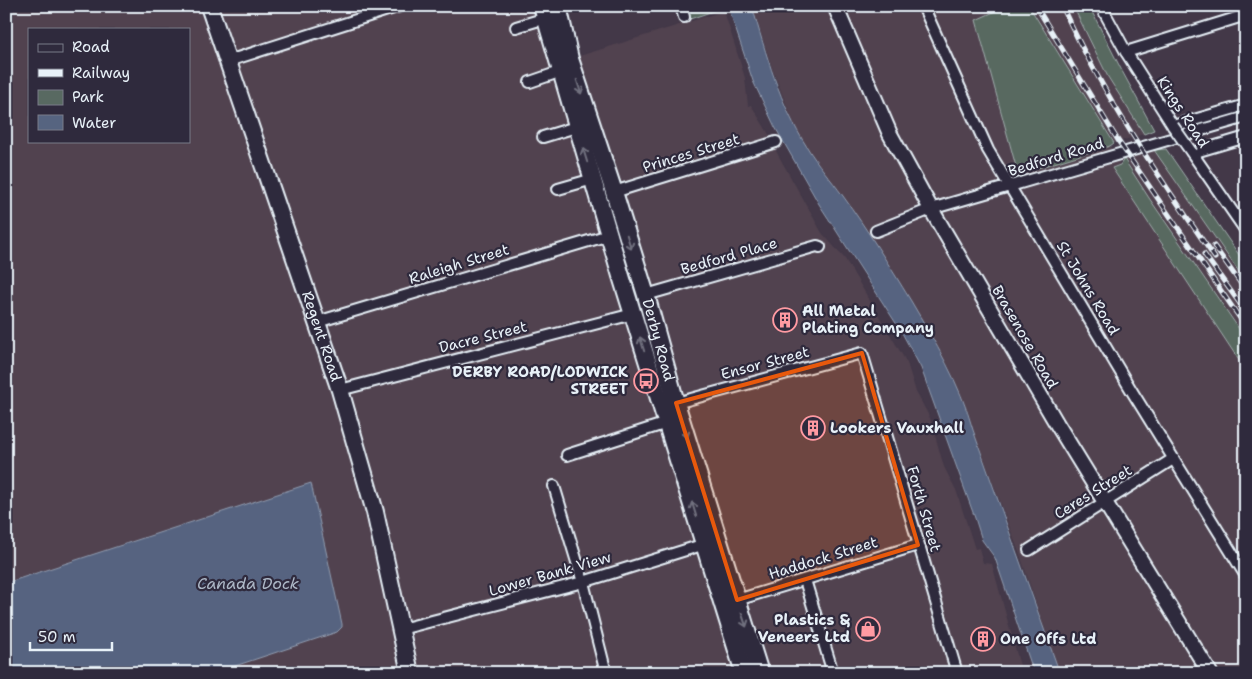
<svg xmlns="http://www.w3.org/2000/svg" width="1252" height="679" font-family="'Shantell Sans',sans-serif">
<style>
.built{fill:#51424f;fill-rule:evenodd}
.green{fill:#586961;stroke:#a0adac}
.water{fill:#566480;stroke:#909cb0}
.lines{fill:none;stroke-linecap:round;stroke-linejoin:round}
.minor-casing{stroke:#e8f1f8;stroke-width:14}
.secondary-casing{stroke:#e8f1f8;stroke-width:18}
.primary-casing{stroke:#e8f1f8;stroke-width:20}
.trunk-casing{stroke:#e8f1f8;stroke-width:20}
.minor{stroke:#2f2a3d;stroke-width:10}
.secondary{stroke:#2f2a3d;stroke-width:14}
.primary{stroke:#2f2a3d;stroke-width:16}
.trunk{stroke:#2f2a3d;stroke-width:16}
.rail-casing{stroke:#e8f1f8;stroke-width:5}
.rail{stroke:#2f2a3d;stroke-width:3;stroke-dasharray:9;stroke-linecap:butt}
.minor-bridge-casing{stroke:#e8f1f8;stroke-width:14;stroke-linecap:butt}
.minor-bridge{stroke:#2f2a3d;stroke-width:10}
.oneway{stroke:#70707e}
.marked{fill:#e8590c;fill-opacity:0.2;stroke:#e8590c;stroke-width:4;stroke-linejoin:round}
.labels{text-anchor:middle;stroke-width:4.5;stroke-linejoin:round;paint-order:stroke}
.street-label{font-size:15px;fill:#e8f1f8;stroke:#2f2a3d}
.poi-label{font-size:15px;font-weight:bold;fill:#e8f1f8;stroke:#2f2a3d;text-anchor:start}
.water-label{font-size:16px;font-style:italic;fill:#aeb9c8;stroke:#2f2a3d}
</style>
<rect width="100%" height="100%" fill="#433848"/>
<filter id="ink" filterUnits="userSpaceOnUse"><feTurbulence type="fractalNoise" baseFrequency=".02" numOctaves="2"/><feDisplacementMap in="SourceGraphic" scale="10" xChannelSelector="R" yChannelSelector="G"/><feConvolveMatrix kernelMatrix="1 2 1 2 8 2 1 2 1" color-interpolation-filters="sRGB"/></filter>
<g filter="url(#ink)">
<g class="built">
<path d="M6 6H542L744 673H6ZM29 29H189V141H29Z"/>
<polygon points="752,6 1007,6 977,21 1018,174 1110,146 1120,165 1113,169 1246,369 1246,673 1059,672 1020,555 973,430 969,415 949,367 892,269 843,196 807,148 794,124 773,71"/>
<polygon points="1029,6 1073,6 1108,77 1144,134 1114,143"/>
<polygon points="724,11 745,78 748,106 751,105 770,136 777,153 822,233 845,259 907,363 916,392 930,418 944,467 956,490 975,549 979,548 983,563 992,564 1022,673 760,673 570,59"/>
<polygon points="1154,150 1246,282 1246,339 1149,198 1124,159"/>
</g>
<g class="green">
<polygon points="686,6 722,6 722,8 690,19"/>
<polygon points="1007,6 1029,6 1114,143 1110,146 1018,174 976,20"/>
<polygon points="1073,6 1089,6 1122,71 1154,130 1144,134 1108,77"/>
<polygon points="1166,149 1246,265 1246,282 1154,150"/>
<polygon points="1124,159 1149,198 1246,339 1246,371 1112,168 1120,165"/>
</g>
<g class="water">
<path d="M728 6H752C766 54 780 105 807 147 817 164 831 179 843 196 867 229 889 265 911 301 935 342 960 383 973 430L1059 671 1062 673H1034L995 558 982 540 975 518 921 368 901 331 819 204 775 127 753 81Z"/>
<polygon points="311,483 342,624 342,627 337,632 214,673 6,673 6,583"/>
</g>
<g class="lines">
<g class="minor-casing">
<g id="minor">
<polyline points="681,6 684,17"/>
<polyline points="923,6 988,150 1133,393 1246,576"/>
<polyline points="1101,6 1126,52 1173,126 1246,105"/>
<polyline points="516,27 546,18"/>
<polyline points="1126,52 1246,15"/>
<polyline points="228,61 400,6"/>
<polyline points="530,82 562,71"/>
<polyline points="543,137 576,127"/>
<polyline points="1246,137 1192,153 1246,231"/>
<polyline points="558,189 593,179"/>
<polyline points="614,192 776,142"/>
<polyline points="876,231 931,209 1246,117"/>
<polyline points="646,295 817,246 820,247"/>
<polyline points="317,322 609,235"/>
<polyline points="340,390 633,314"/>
<polyline points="676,403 862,353 957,673"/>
<polyline points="567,455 667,423"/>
<polyline points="554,486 583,582 606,673"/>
<polyline points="1029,550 1173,459"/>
<polyline points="805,580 833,673"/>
<polyline points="737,600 918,545"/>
<polyline points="401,629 583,582 705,544"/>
</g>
</g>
<g class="secondary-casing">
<polyline id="secondary" points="835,6 890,134 931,209 1057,424 1210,673"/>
</g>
<g class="primary-casing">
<g id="primary">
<path id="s1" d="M209 6 340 390 375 512 410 673"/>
</g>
</g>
<g class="trunk-casing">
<g id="trunk">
<polyline points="542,6 621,276 744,673"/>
<path id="s2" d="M558 6 570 59 614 192 646 295 676 403 760 673"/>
</g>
</g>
<use href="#minor" class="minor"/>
<use href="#secondary" class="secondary"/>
<use href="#primary" class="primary"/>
<use href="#trunk" class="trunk"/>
<g class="rail-casing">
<g id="rail">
<polyline points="1036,6 1119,142 1246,327"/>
<path d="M1062 6C1103 96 1159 177 1215 258"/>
<polyline points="1214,246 1246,291"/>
<polyline points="1204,254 1246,312"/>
</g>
</g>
<use href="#rail" class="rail"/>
<g class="minor-bridge-casing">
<polyline id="minor-bridge" points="1173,126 1192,153"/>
</g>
<use href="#minor-bridge" class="minor-bridge"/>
</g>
<defs><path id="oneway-shaft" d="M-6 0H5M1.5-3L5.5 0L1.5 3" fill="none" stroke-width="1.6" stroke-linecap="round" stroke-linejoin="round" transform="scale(1.25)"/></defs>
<g class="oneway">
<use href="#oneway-shaft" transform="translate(579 87) rotate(72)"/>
<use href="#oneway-shaft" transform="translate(585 155) rotate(-107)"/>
<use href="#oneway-shaft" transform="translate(629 242) rotate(73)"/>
<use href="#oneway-shaft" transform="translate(642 344) rotate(-107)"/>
<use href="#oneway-shaft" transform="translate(685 431) rotate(73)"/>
<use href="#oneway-shaft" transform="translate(694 509) rotate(-107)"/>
<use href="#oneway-shaft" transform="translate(744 620) rotate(71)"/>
</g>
</g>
<path class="marked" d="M862 353 918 545 737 600 676 403Z"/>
<defs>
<g id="building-ring" transform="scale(1.25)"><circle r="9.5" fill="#2f2a3d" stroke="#ff9aa2" stroke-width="1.5"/><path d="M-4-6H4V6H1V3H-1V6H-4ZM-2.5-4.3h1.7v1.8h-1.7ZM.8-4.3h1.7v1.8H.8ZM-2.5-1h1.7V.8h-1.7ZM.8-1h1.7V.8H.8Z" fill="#ff9aa2"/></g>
<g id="bus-ring" transform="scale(1.25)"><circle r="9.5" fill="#2f2a3d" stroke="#ff9aa2" stroke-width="1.5"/><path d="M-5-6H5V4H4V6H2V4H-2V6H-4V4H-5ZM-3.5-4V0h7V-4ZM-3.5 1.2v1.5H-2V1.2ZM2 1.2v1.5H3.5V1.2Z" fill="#ff9aa2"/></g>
<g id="shop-ring" transform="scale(1.25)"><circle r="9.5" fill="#2f2a3d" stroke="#ff9aa2" stroke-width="1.5"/><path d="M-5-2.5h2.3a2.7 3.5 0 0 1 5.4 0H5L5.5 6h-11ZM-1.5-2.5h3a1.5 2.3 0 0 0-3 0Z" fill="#ff9aa2"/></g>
</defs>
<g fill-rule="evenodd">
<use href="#building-ring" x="785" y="320"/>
<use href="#bus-ring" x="646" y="381"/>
<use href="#building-ring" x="813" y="428"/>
<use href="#shop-ring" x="868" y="629"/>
<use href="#building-ring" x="983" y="639"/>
</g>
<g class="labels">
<g class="street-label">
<text transform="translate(1183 112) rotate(57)" y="5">Kings Road</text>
<text transform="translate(691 153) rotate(-17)" y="5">Princes Street</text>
<text transform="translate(1056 157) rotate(-17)" y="5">Bedford Road</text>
<text transform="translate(729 256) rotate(-16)" y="5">Bedford Place</text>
<text transform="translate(459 264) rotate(-17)" y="5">Raleigh Street</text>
<text transform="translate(1088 288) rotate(59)" y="5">St Johns Road</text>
<text dy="5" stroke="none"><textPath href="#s1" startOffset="349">Regent Road</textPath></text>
<text transform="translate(483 337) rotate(-14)" y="5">Dacre Street</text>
<text transform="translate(1025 337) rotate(60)" y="5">Brasenose Road</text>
<text dy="5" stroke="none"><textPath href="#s2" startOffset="349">Derby Road</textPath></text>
<text transform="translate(765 363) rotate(-15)" y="5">Ensor Street</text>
<text transform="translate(1093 492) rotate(-32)" y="5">Ceres Street</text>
<text transform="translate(924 509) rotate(74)" y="5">Forth Street</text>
<text transform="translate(823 558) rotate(-17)" y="5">Haddock Street</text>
<text transform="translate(550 574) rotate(-16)" y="5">Lower Bank View</text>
</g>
<g class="poi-label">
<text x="802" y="316">All Metal<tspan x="802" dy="17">Plating Company</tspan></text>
<text x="628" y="377" text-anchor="end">DERBY ROAD/LODWICK<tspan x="628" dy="17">STREET</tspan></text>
<text x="830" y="433">Lookers Vauxhall</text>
<text x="850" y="625" text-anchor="end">Plastics &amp;<tspan x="850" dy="17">Veneers Ltd</tspan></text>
<text x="1000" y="644">One Offs Ltd</text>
</g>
<g class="water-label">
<text x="248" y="589">Canada Dock</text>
</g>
</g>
<rect width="1252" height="679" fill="none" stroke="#2f2a3d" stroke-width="25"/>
<rect x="12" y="12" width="1227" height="654" fill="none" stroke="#e8f1f8" stroke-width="2" filter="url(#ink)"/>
<rect x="28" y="28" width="162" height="115" fill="#2f2a3d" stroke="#797a88"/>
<rect x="38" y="44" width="25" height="8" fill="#2f2a3d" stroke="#797a88"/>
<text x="72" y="52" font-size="15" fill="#e8f1f8">Road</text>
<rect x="38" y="69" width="25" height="8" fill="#e8f1f8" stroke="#797a88"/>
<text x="72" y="78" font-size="15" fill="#e8f1f8">Railway</text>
<rect x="38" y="90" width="25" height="15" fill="#586961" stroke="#797a88"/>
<text x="72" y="102" font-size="15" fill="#e8f1f8">Park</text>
<rect x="38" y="115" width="25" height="15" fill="#566480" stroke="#797a88"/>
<text x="72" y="128" font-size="15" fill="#e8f1f8">Water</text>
<path d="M30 642v8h82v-8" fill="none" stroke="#e8f1f8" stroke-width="2.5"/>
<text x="38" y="642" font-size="15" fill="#e8f1f8" stroke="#2f2a3d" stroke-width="4" paint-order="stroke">50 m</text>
</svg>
